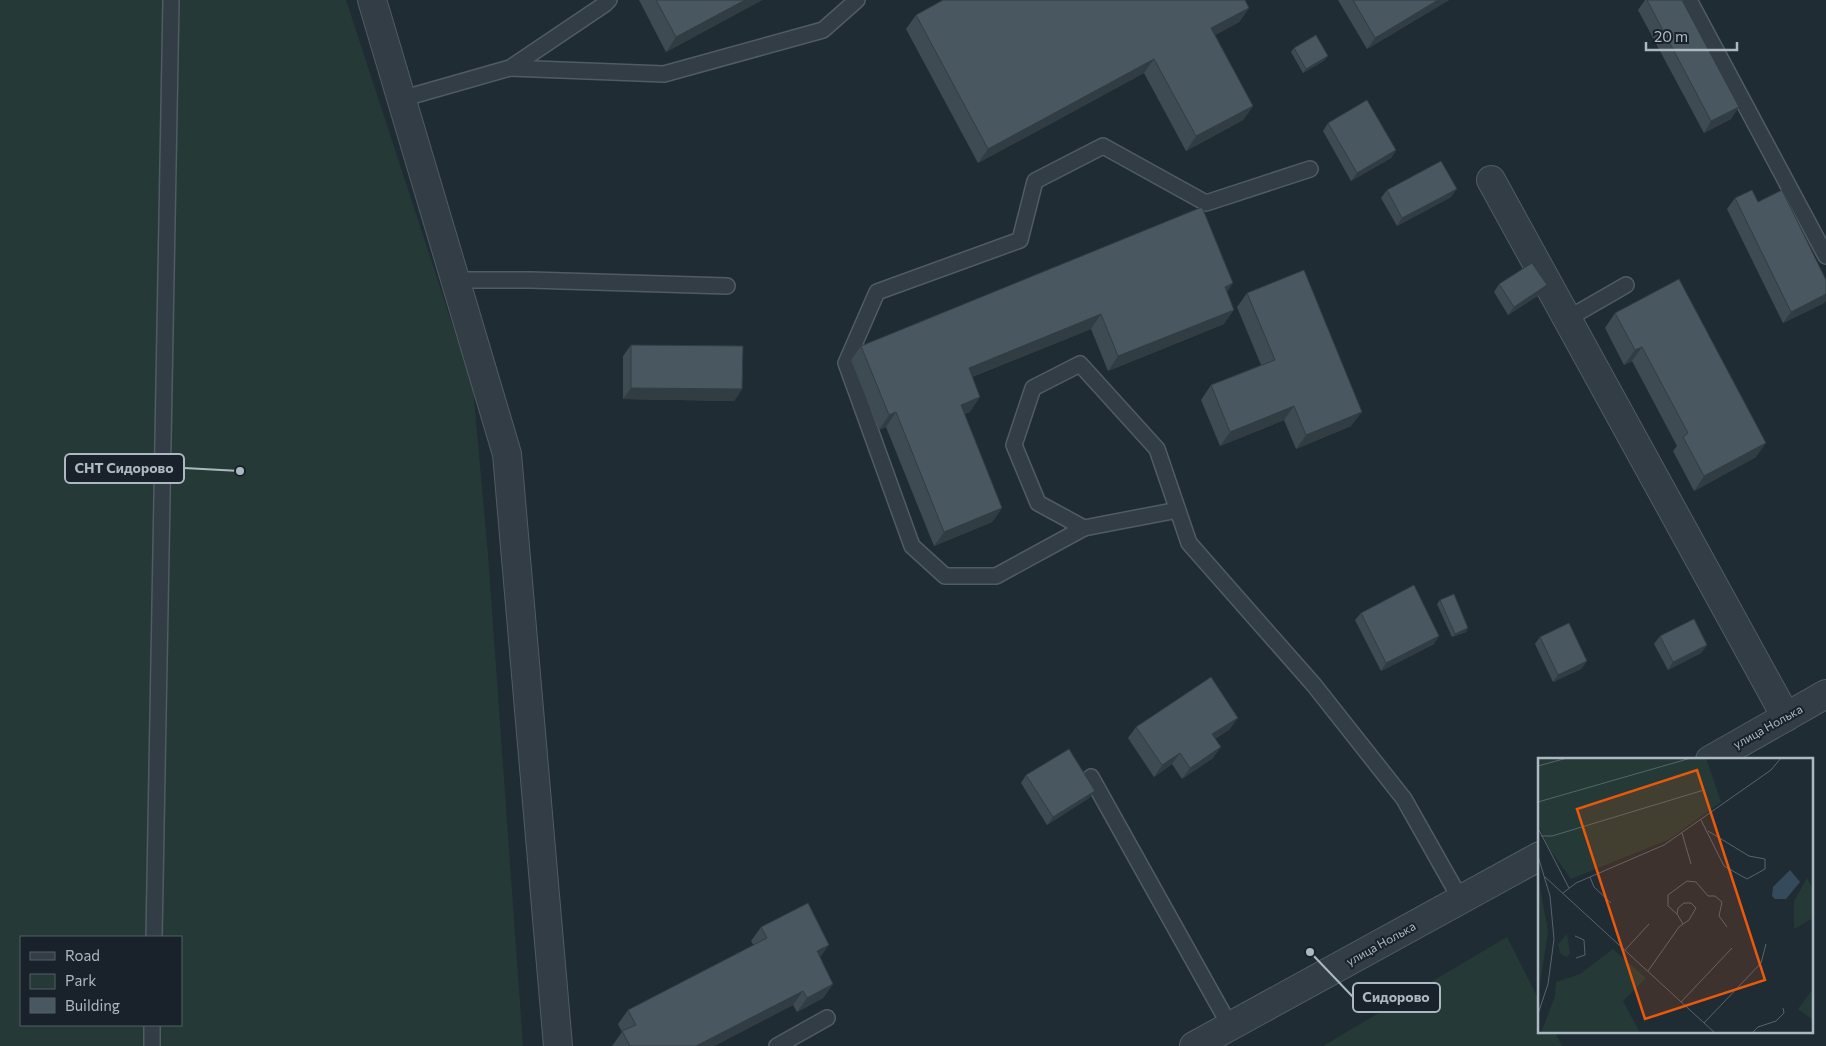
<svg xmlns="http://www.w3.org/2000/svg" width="1826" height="1046" font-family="Commissioner,sans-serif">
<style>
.green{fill:#253a37;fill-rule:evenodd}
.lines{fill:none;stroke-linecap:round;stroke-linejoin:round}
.service-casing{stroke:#515b63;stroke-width:18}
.minor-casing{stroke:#515b63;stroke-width:30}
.service{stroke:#333d45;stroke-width:15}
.minor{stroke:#333d45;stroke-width:28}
.wall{fill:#3e4b53}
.shaded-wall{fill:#323d43}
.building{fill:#485760;stroke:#323d43}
.labels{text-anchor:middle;stroke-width:4;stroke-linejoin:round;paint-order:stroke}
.street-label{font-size:12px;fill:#adb9c2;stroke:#19222a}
.inset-road{fill:none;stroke:#58646d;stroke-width:1}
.view{fill:#e8590c;fill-opacity:0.15;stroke:#e8590c;stroke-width:2.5}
.inset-edge{fill:none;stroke:#adb9c2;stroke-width:2.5}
.leader{fill:none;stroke:#adb9c2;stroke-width:2}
.callout-dot{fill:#adb9c2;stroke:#19222a;stroke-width:2}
.callout{fill:#19222a;stroke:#adb9c2;stroke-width:2}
.callout-label{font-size:14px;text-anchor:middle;font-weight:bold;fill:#adb9c2}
</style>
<rect width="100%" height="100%" fill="#202c34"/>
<g class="green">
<path d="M0 0H346L473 388 488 555 523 1046H0ZM21 937H181V1025H21Z"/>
<polygon points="1507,937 1540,1002 1540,1032 1555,1032 1562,1046 1323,1046"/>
</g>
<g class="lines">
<g class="service-casing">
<g id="service">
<polyline points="1689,0 1826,256"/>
<polyline points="510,68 664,74 823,30 857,0"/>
<polyline points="401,99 510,68 605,4 609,0"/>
<polyline points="455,280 531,280 727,286"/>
<polyline points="1567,319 1626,285"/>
<polyline points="1178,510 1084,528 1038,503 1014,445 1033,388 1080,364 1157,449 1189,543 1314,685 1404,799 1461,900"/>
<polyline points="1084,528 996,576 945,576 912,546 846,363 877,292 1020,240 1035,181 1103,146 1206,203 1310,169"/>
<polyline points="1091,777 1230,1026"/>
<polyline points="154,937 171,0"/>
<polyline points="152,1046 152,1025"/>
<polyline points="777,1046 827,1018"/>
</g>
</g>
<g class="minor-casing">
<g id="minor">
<polyline points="372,0 507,454 558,1046"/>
<polyline points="1491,180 1786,717"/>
<polyline points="1710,760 1826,694"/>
<polyline points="1194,1046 1540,856"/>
</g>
</g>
<use href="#service" class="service"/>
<use href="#minor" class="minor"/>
</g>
<g class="wall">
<polygon points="639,0 762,0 666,52"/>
<polygon points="1338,0 1449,0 1367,49"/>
<polygon points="1645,0 1682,0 1731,119 1704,133 1638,10"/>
<polygon points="1249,8 1239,22 1215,35 1253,106 1243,120 1186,151 1144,73 978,163 906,29 916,15"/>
<polygon points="1294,48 1325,60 1303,73 1291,52"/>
<polygon points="1328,123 1396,150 1391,158 1351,181 1323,131"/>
<polygon points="1387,190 1451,197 1397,226 1381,198"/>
<polygon points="1735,198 1758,202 1826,280 1826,300 1824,303 1783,323 1727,209"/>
<polygon points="1499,284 1542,293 1508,315 1494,292"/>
<polygon points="1227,292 1224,324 1108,371 1091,329 972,377 970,412 964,414 1002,508 992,522 934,546 886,427 879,430 851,360 861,346"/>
<polygon points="1247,293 1351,426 1296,449 1284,420 1220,446 1201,400 1211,385 1261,365 1237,307"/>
<polygon points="1615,313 1756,457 1694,491 1673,451 1677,446 1632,361 1624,365 1605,328"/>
<polygon points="631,345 742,389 734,401 623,399 623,356"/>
<polygon points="1440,600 1466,632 1452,637 1437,604"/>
<polygon points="1361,613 1434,644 1381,671 1355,620"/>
<polygon points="1660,636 1707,645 1701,653 1668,670 1654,644"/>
<polygon points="1540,637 1587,661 1581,669 1553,682 1535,644"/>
<polygon points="1136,727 1230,729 1215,739 1213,758 1182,779 1172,764 1154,777 1128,738"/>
<polygon points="1026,775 1089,798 1047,825 1021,783"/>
<polygon points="761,927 820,957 833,984 823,998 797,1012 793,1005 714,1046 612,1046 622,1032 618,1024 628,1010 754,946 751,941"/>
</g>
<g class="shaded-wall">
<polygon points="745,0 762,0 666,52 676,37"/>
<polygon points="1438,0 1449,0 1367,49 1375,38"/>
<polygon points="1249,8 1239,22 1201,43 1211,28"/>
<polygon points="1328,56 1325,60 1303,73 1306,69"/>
<polygon points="1154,59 1144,73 978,163 988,149"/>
<polygon points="1253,106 1243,120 1186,151 1196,136"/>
<polygon points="1739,107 1731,119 1704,133 1711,121"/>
<polygon points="1396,150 1391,158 1351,181 1357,173"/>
<polygon points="1457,189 1451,197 1397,226 1402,218"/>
<polygon points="1233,283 1223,298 1225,287"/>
<polygon points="1547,285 1542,293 1508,315 1514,307"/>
<polygon points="1826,294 1826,300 1824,303 1783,323 1791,312"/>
<polygon points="1234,310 1224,324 1108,371 1118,356"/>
<polygon points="1101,314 1091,329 959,382 969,368"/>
<polygon points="1642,347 1632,361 1624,365 1635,350"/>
<polygon points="631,388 742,389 734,401 623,399"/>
<polygon points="980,397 970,412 951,420 961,405"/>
<polygon points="1294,406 1284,420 1220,446 1230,432"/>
<polygon points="896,412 886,427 879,430 889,415"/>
<polygon points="1362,412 1351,426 1296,449 1306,435"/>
<polygon points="1766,443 1756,457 1694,491 1704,476"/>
<polygon points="1002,508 992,522 934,546 944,532"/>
<polygon points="1468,628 1466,632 1452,637 1455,634"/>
<polygon points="1439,636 1434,644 1381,671 1386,663"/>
<polygon points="1707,645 1701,653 1668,670 1673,662"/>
<polygon points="1587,661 1581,669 1553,682 1558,675"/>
<polygon points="1238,718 1230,729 1204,746 1212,734"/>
<polygon points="1221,747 1213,758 1182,779 1190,768"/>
<polygon points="1180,753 1172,764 1154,777 1162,765"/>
<polygon points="1095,791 1089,798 1047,825 1053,817"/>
<polygon points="829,945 819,959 817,951"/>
<polygon points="833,984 823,998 797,1012 807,998"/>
<polygon points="803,991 793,1005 714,1046 696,1046"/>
</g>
<g class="building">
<polygon points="656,0 745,0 676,37"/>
<polygon points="943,0 1245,0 1249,8 1211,28 1253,106 1196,136 1154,59 988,149 916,15"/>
<polygon points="1353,0 1438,0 1375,38"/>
<polygon points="1647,0 1682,0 1739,107 1711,121"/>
<polygon points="1316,35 1328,56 1306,69 1294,48"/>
<polygon points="1367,100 1396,150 1357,173 1328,123"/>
<polygon points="1441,161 1457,189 1402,218 1387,190"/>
<polygon points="1752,190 1758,202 1782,190 1826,280 1826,294 1791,312 1735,198"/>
<polygon points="1202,207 1233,283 1225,287 1234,310 1118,356 1101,314 969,368 980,397 961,405 1002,508 944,532 896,412 889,415 861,346"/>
<polygon points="1532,263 1547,285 1514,307 1499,284"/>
<polygon points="1304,270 1362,412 1306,435 1294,406 1230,432 1211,385 1275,360 1247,293"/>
<polygon points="1679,279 1766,443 1704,476 1683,437 1688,433 1642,347 1635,350 1615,313"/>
<polygon points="631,345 743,346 742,389 631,388"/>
<polygon points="1414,585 1439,636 1386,663 1361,613"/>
<polygon points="1454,594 1468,628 1455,634 1440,600"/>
<polygon points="1694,619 1707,645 1673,662 1660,636"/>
<polygon points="1569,623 1587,661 1558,675 1540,637"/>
<polygon points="1211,677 1238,718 1212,734 1221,747 1190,768 1180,753 1162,765 1136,727"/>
<polygon points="1069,749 1095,791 1053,817 1026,775"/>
<polygon points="808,903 829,945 817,951 833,984 807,998 803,991 696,1046 630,1046 622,1031 636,1025 628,1010 767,938 761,927"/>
</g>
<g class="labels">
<g class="street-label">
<text transform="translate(1768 727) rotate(-29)" y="4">улица Нолька</text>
<text transform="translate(1381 944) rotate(-29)" y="4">улица Нолька</text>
</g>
</g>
<g transform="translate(1538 758)">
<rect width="275" height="275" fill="#202c34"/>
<path d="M0 0H168L183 44 132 81 33 121 10 89 0 65ZM0 119 10 173 0 239ZM269 120 275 132V160L256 171V143ZM29 176 32 196 28 199 22 195 20 186ZM75 191 108 220 85 243 102 275H3L17 238 18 224 42 216ZM275 231V262L260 251Z" fill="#253a37"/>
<path d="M252 112 262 124 248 141H237L234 138 235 129Z" fill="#354b5b"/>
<path class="inset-road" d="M0 8 29 0M0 44 153 0M163 62 186 108 209 121 227 111V101L211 98 170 73M0 70 31 130M144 75 153 106M3 78H14L166 32M0 98 12 138 16 181 10 226 0 256M7 119 177 275M52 119 56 129 73 145M25 135 38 125 126 87 233 12 243 0M139 156 130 148V137L149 123 158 124 170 138H177L184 144 181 158 189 169M37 178 46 182 47 197 38 200M87 192 111 166M110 213 141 169 145 166 151 162 158 150 153 145H146L140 150 139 156 145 166M143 244 194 190M166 265 223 205 228 186M214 275 220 269 238 263 246 255 245 250"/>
<path class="view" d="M159 12 227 222 107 261 39 51Z"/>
<rect width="275" height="275" class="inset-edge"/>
</g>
<path class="leader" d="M240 471L184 468M1310 952L1353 997"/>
<g class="callout-dot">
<circle cx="240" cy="471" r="5"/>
<circle cx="1310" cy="952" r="5"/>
</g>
<g class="callout">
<rect x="65" y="454" width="119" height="29" rx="5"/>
<rect x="1353" y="983" width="87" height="29" rx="5"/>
</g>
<g class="callout-label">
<text x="124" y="473">СНТ Сидорово</text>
<text x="1396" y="1002">Сидорово</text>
</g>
<rect x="20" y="936" width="162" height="90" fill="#19222a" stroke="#545e67"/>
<rect x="30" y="952" width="25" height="8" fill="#333d45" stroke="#545e67"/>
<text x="65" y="961" font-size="15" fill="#adb9c2">Road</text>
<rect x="30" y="974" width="25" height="15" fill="#253a37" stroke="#545e67"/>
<text x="65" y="986" font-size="15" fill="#adb9c2">Park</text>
<rect x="30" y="998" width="25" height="15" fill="#485760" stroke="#545e67"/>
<text x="65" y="1011" font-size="15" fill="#adb9c2">Building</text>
<path d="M1646 42v8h91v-8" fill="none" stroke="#adb9c2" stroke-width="2.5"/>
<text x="1654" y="42" font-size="15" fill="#adb9c2" stroke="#19222a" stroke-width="4" paint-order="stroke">20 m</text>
</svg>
